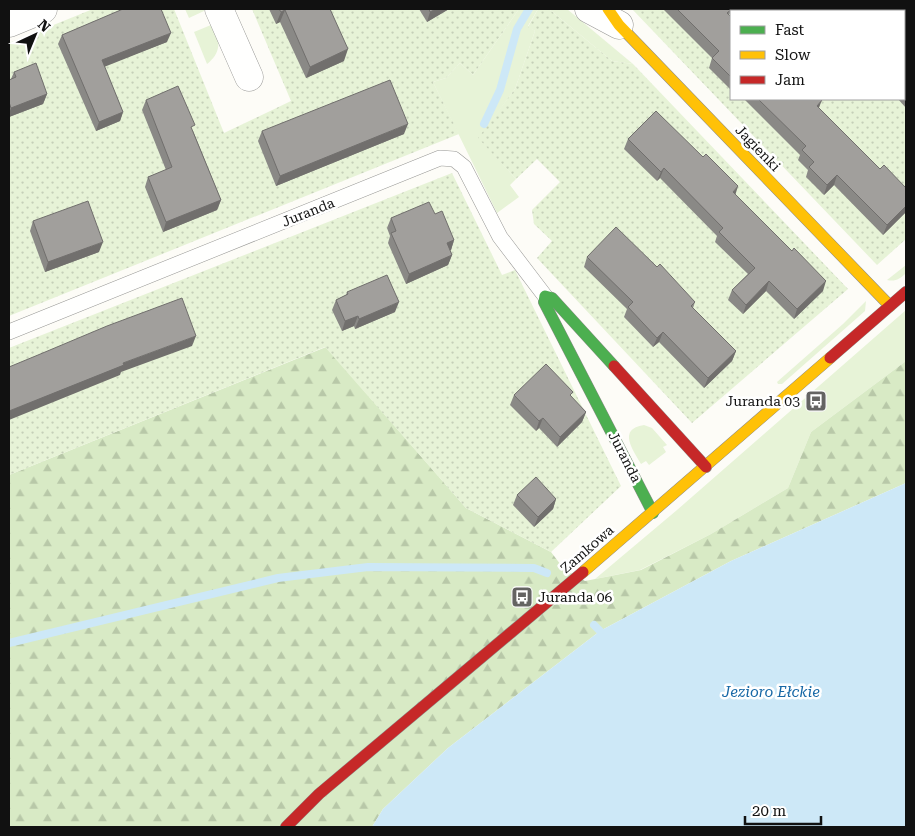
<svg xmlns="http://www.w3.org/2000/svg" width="915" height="836" font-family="'Roboto Serif',serif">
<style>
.grass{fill:#e7f3d7}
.forest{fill:url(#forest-firs)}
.garden{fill:url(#garden-dots)}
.water{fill:#cde8f7}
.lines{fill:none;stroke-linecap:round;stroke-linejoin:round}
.stream{stroke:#cde8f7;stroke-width:8}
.lane-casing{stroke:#979795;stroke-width:16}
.street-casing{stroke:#979795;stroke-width:29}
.fast-casing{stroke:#8e8d8b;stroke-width:12}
.slow-casing{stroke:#8e8d8b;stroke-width:12}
.jam-casing{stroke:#8e8d8b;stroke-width:12}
.lane{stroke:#fffffe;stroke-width:15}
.street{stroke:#fffffe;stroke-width:28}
.fast{stroke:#4caf50;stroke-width:11}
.slow{stroke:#ffc107;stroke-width:11}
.jam{stroke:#c62828;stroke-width:11}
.wall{fill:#8a8986}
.shaded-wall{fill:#716f6d}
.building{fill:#a19f9c;stroke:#716f6d}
.labels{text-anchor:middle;stroke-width:5;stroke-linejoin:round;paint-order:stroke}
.street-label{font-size:14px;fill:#111;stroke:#fff}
.poi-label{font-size:14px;fill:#111;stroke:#fff;text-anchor:end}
.water-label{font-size:15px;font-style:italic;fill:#1768a6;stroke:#fff}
</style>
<defs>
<pattern id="forest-firs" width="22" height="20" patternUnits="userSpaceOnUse" patternTransform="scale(1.25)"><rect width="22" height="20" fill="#d8eac5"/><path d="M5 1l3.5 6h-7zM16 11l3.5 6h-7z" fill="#b8c8a8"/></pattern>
<pattern id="garden-dots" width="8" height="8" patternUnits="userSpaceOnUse" patternTransform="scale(1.25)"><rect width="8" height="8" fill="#e7f3d7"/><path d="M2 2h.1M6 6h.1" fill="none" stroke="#c5cfb8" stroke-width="1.8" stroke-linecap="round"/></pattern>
</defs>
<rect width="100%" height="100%" fill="#fdfcf7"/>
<g class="grass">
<polygon points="185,9 204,9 204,11 189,18"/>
<polygon points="519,9 538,9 528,26 535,31 515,89 479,138 516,179 510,185 519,197 497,213 433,82 446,78 460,63 473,75"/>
<polygon points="549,9 567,9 633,64 612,61"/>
<path d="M211 25 215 27C220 42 221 53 207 64L194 32Z"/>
<path d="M906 265V273C900 279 895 282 887 280Z"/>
<polygon points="866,301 865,311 782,384 778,384 777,382 843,324"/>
<polygon points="906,310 906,361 811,432 788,488 711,534 640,570 595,579 677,510"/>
<path d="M644 425 652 428 667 445 663 447 666 452 649 465 646 461 641 464C633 450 617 429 644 425Z"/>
</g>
<polygon class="forest" points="326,347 466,508 551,552 564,569 585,581 641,570 711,534 788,488 811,432 906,361 906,483 731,561 600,631 448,748 383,809 372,827 9,827 9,475"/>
<g class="garden">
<polygon points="93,9 174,9 224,133 291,101 252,9 519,9 473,75 460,63 446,78 433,82 459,134 9,316 9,43"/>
<polygon points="538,9 549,9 612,61 633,64 848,289 692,423 537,258 552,241 534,224 532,210 560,182 537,159 516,179 478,138 515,89 535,31 528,27"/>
<polygon points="632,9 894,9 897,11 731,11 731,99 904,99 904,19 906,21 906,239 877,265"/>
<polygon points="452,173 502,275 515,270 621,486 551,552 466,508 325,347 9,475 9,348"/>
</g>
<polygon class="water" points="906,483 906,827 372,827 383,809 448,748 600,631 731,561"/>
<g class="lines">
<g class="stream">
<polyline points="484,124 500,90 517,29 529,9"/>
<polyline points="594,625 600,631"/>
<polyline points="9,643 278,578 368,567 534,568 547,573"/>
</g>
<g class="lane-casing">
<polyline id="lane" points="9,332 440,158 454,159 464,167 500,237 545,296"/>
</g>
<g class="street-casing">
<g id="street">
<polyline points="219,9 249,77"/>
<polyline points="589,9 619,25"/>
<polyline points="9,23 43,9"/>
</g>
</g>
<g class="fast-casing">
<polyline id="fast" points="614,366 552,298 545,296 544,302 653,513"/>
</g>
<g class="slow-casing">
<g id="slow">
<polyline points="608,9 619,25 890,306"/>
<polyline points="583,572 830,358"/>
</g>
</g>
<g class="jam-casing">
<g id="jam">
<polyline points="830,358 906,292"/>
<polyline points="614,366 706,467"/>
<polyline points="286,827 319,794 583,572"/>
</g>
</g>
<use href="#lane" class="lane"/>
<use href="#street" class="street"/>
<use href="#fast" class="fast"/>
<use href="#slow" class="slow"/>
<use href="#jam" class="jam"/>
</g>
<g class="wall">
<polygon points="122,9 161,9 167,42 104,66 123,112 120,121 96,131 58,44 62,35 122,10"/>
<polygon points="269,9 330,9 344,61 306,78 280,22 276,24"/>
<polygon points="419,9 449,9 427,22"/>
<polygon points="663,9 732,9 729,15 731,17 731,90 709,68 712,58"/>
<polygon points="811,9 892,9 895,11 813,11"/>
<polygon points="904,20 906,23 906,108 898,99 904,99"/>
<polygon points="14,72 47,94 43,104 9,117 9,80 11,79"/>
<polygon points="744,99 820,99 819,108 880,169 906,188 906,212 883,235 834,185 824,195 806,177 808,170 798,160 800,155"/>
<polygon points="146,100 193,131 221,200 217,210 163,232 145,187 148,177 166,170 142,110"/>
<polygon points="262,131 404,134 276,186 258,141"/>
<polygon points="628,139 735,194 823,291 794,319 766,291 743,314 728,300 732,290 748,274 715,242 717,236 660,178 657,181 624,149"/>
<polygon points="435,214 454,240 451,250 450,250 452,255 448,265 406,284 388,243 390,236 387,228 391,218"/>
<polygon points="33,221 99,252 45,272 30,231"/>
<polygon points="587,257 657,267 695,302 693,308 736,351 732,361 704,388 659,342 653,347 624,317 627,309 584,267"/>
<polygon points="347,292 395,312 355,329 354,326 342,331 332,310 336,300 346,295"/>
<polygon points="514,395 571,397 586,412 582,422 557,447 539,428 536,431 510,405"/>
<polygon points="517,495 556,499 553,509 534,527 513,505"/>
</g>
<g class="shaded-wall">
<polygon points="436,9 449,9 427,22 430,12"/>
<polygon points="285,10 280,22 276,24 281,12"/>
<polygon points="171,33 167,42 99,69 102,60"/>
<polygon points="348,49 344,61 306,78 310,67"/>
<polygon points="47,94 43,104 9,117 9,114 11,108"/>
<polygon points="822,100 818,110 817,106"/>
<polygon points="123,112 120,121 96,131 99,122"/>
<polygon points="408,124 404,134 276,186 280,176"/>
<polygon points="664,168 660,178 657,181 661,172"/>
<polygon points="837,175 834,185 824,195 827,185"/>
<polygon points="738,186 735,196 733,192"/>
<polygon points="221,200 217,210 163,232 166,222"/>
<polygon points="906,206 906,212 883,235 887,225"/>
<polygon points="454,240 451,250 443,253 447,243"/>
<polygon points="103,242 99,252 45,272 48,262"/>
<polygon points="452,255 448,265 406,284 409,274"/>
<polygon points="769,281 766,291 743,314 746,305"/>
<polygon points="826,281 823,291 794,319 797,309"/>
<polygon points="399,302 395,312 355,329 359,319"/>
<polygon points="358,316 354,326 342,331 345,321"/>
<polygon points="663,332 659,342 653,347 657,338"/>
<polygon points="196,336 192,346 121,372 120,375 9,420 9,411 123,363"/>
<polygon points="736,351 732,361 704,388 708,378"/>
<polygon points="586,412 582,422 557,447 560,437"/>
<polygon points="543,418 539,428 536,431 539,421"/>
<polygon points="556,499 553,509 534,527 538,517"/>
</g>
<g class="building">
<polygon points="123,9 161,9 171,33 102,60 123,112 99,122 62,35"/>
<polygon points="279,9 330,9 348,49 310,67 285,10 281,12"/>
<polygon points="429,9 436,9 430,12"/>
<polygon points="677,9 732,9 727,13 731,17 731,77 712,58 719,51"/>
<polygon points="825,9 892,9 895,11 835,11 834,10 832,11 827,11"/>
<polygon points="904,20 906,23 906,33 904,35 906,37 906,94 904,91"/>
<polygon points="36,63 47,94 11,108 9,102 9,80 16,77 14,72"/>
<polygon points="390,80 408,124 280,176 262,131"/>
<polygon points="178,86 195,125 191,127 221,200 166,222 148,177 172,167 146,100"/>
<polygon points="758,99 820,99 822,100 817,106 880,169 884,165 906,188 906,206 887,225 837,175 827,185 809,167 814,162 802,150 806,146"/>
<polygon points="656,111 703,157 706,154 738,186 733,192 792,251 794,248 826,281 797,309 769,281 746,305 732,290 755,268 719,232 723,228 664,168 661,172 628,139"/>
<polygon points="88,201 103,242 48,262 33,221"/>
<polygon points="429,202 435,214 442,211 454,240 447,243 452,255 409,274 391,233 396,231 391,218"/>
<polygon points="616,227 657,267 660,264 695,302 691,306 736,351 708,378 663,332 657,338 628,307 633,302 587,257"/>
<polygon points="387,275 399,302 359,319 358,316 345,321 336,300 348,294 347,292"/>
<polygon points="182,298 196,336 123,363 124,365 9,411 9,367 38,355 107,326"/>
<polygon points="546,364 573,392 570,395 586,412 560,437 543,418 539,421 514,395"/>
<polygon points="536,477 556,499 538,517 517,495"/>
</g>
<defs>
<g id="bus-square" transform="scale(1.125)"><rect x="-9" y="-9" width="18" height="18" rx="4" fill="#646362" stroke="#fff"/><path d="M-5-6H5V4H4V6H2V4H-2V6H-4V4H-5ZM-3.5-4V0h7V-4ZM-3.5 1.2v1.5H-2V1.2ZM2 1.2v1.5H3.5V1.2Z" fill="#fff"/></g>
</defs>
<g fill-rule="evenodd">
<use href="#bus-square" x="816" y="401"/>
<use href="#bus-square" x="522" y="597"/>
</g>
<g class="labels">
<g class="street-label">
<text transform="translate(758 148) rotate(46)" y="5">Jagienki</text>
<text transform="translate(308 212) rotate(-22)" y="5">Juranda</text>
<text transform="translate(625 457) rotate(63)" y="5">Juranda</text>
<text transform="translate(587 549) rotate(-41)" y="5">Zamkowa</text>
</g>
<g class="poi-label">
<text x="800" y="406">Juranda 03</text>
<text x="538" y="602" text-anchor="start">Juranda 06</text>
</g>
<g class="water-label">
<text x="771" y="697">Jezioro Ełckie</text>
</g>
</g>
<rect width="915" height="836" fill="none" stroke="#111111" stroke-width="20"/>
<rect x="730" y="10" width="175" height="90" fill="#ffffff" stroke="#a0a0a0"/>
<rect x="740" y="26" width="25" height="8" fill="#4caf50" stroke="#a0a0a0"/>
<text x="775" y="35" font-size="15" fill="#111111">Fast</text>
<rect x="740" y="51" width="25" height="8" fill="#ffc107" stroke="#a0a0a0"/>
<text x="775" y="60" font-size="15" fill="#111111">Slow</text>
<rect x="740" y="76" width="25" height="8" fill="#c62828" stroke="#a0a0a0"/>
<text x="775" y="85" font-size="15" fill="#111111">Jam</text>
<g transform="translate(35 35) rotate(44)" stroke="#ffffff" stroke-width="4" paint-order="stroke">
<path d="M0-4L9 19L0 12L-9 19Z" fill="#111111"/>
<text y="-8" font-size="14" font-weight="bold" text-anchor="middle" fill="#111111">N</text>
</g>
<path d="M745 816v8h76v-8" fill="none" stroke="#111111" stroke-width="2.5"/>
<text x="752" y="816" font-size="15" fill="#111111" stroke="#ffffff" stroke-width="4" paint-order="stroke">20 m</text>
</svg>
